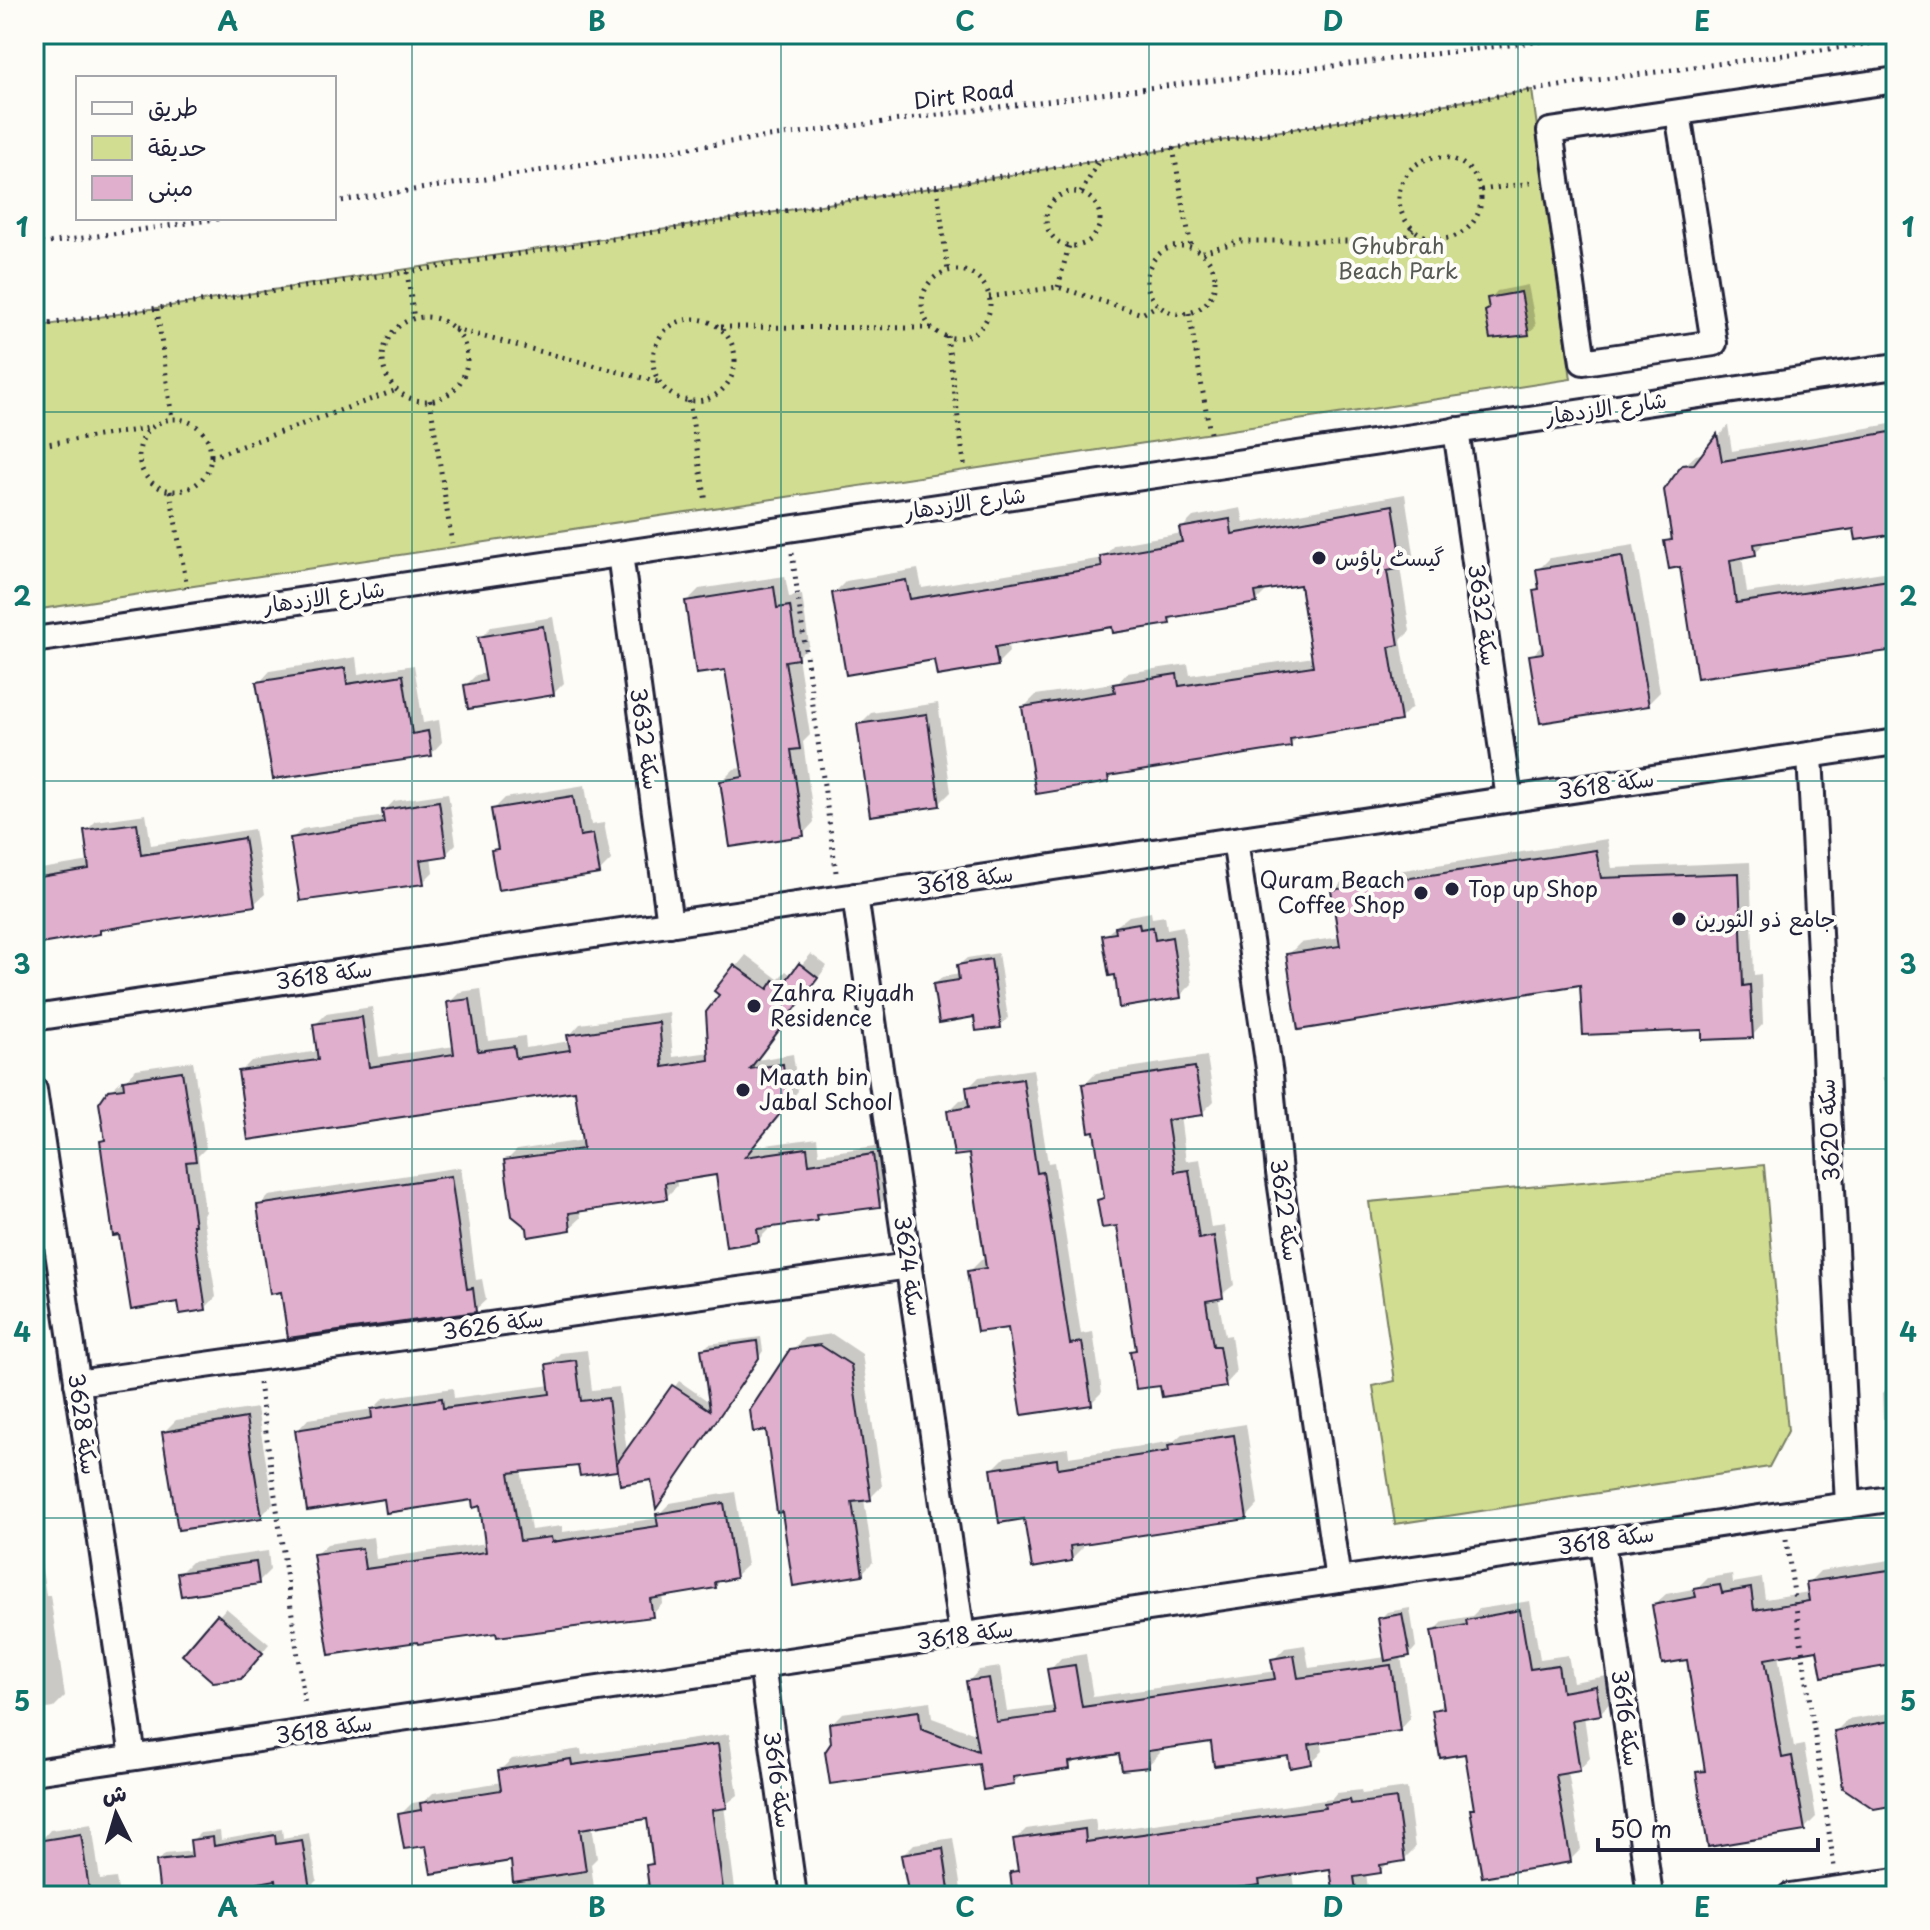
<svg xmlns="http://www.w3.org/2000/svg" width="1930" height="1930" font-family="'Playpen Sans','Playpen Sans Arabic',sans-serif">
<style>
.green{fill:#d1dd90;stroke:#7a8066;stroke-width:2}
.shadow{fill:#0003}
.building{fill:#e0afcd;stroke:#22223b;stroke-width:2}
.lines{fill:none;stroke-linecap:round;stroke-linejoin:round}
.street-casing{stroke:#22223b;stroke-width:30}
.path{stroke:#22223b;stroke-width:5;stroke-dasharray:2 6;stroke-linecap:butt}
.street{stroke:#fdfcf7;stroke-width:24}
.grid{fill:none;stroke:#0f766e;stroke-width:2;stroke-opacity:0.55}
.poi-dot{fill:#22223b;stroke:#fdfcf7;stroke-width:3}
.labels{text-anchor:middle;stroke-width:8;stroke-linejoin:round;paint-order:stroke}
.street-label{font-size:22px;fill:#22223b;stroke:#fdfcf7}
.park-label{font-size:22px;fill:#575a54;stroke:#fdfcf7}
.poi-label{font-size:22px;fill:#22223b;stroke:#fdfcf7;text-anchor:start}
.neatline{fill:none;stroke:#0f766e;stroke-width:3}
.grid-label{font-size:26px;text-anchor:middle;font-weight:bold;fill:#0f766e}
</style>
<rect width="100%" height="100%" fill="#fdfcf7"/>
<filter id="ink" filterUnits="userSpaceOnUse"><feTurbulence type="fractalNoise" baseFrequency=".0125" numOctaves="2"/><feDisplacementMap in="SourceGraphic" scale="16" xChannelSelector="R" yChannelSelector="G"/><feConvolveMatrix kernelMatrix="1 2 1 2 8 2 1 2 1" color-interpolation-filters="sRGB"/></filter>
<g filter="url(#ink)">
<g class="green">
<polygon points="1532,90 1571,379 34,610 34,327 937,187"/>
<polygon points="1764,1165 1788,1431 1769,1467 1395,1524 1373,1386 1395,1381 1369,1202"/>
</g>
<g class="shadow">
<polygon points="1528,285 1536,326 1528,333 1491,308 1490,299 1497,291"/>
<polygon points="1896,423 1896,532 1856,527 1766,540 1755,554 1742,556 1747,593 1896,570 1896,649 1786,665 1681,565 1666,542 1673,535 1684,466 1696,455 1705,453 1728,425 1732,451"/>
<polygon points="1405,494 1414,554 1400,567 1410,631 1401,640 1412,707 1400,719 1300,735 1290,745 1116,773 1108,781 1024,707 1036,695 1119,682 1127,673 1188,664 1190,675 1314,657 1302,583 1268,589 1256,601 1176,615 1169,622 1114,625 1008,643 1009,652 997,664 936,657 834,593 846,581 918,569 922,588 1103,558 1114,545 1182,533 1181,529 1193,517 1241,508 1244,523"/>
<polygon points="1634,545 1660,692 1648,704 1532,656 1543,644 1535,590 1540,585 1538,570 1550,558"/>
<polygon points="785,576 789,597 802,595 809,645 798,656 810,735 803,742 814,822 803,834 722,781 734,769 743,768 727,668 687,601 699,589"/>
<polygon points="553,617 564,683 554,693 466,685 476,675 486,673 480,638 491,627"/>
<polygon points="356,657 358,674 414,665 423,723 439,720 442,742 431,754 259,683 270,671"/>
<polygon points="938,703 951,792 939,804 859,725 871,713"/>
<polygon points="585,785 591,825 604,823 611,860 599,872 493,851 499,845 493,810 505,798"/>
<polygon points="448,793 456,844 446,854 431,856 433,872 423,882 292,839 302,829 385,816 384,811 394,801"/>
<polygon points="146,814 151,845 254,829 265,894 254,904 104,928 99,932 34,897 34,877 41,869 90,861 86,831 96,821"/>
<polygon points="1607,839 1612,868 1750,862 1754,975 1761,974 1763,1024 1752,1036 1704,1028 1582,983 1288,955 1300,943 1341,937 1334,891 1345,879"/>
<polygon points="1896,861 1896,1012 1892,1012 1892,866"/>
<polygon points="1151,912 1152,918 1165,916 1167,929 1183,926 1192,984 1180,996 1104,936 1129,916"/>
<polygon points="998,953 1008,1018 1000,1026 976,1015 935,984 942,977 960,974 959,965 967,958"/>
<polygon points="811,954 827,966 757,1060 793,1054 798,1091 752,1147 817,1138 819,1154 883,1145 890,1194 879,1205 823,1212 816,1219 768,1226 768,1230 758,1240 717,1173 676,1179 677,1186 666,1197 580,1209 581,1218 570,1228 506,1161 517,1150 584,1140 577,1088 240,1072 251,1061 319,1051 315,1025 326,1014 372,1007 379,1057 455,1046 449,1003 460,992 481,989 488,1041 525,1036 526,1048 570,1041 570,1035 580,1024 669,1012 673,1057 711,1052 722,994 717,991 746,955 778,979 786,971 792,976"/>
<polygon points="1207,1056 1214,1101 1202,1113 1180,1116 1186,1161 1200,1159 1211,1228 1225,1226 1234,1285 1218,1297 1225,1336 1231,1335 1236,1373 1225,1385 1161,1383 1132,1352 1137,1347 1118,1224 1099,1200 1105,1194 1096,1129 1084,1085 1096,1073"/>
<polygon points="193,1061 206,1148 198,1156 205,1212 203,1214 216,1297 205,1308 180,1300 102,1142 107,1137 110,1091 122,1080 127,1079 136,1069"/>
<polygon points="1896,1064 1896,1091 1882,1079"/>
<polygon points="1033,1069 1048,1163 1054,1162 1081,1334 1093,1332 1102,1392 1091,1403 1010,1325 970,1271 981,1260 987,1259 970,1152 949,1111 960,1100 970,1099 968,1088 979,1077"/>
<polygon points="461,1167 476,1280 482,1279 486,1300 475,1310 283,1290 259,1206 269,1196"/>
<polygon points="832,1334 862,1354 882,1486 870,1498 864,1499 873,1562 862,1573 792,1350 804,1338"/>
<polygon points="761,1337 763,1351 661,1501 653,1478 620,1466 616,1469 580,1464 521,1469 531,1530 562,1526 563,1532 659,1518 659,1514 670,1503 735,1492 747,1565 735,1576 723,1578 715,1587 662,1595 663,1603 652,1615 498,1631 315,1555 327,1544 373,1537 376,1559 487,1543 482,1504 473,1498 386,1497 297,1431 308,1419 373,1409 384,1398 453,1388 454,1398 551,1385 549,1364 560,1353 587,1350 592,1390 619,1387 627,1453 679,1381 711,1403 703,1350 709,1344"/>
<polygon points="1894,1381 1896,1381 1896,1418 1883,1419 1882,1393"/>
<polygon points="257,1408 273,1504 261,1516 164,1432 176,1420"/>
<polygon points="1246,1424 1258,1505 1247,1517 1083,1542 1083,1547 1071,1559 1026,1517 993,1469 1005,1457 1068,1448 1069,1457 1174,1441 1182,1434"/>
<polygon points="34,1516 46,1595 50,1595 65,1696 53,1708 34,1711"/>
<polygon points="268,1551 270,1570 258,1582 179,1574 191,1562"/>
<polygon points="1896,1559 1896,1658 1892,1663 1819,1648 1778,1655 1794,1747 1804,1745 1816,1817 1804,1829 1698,1773 1706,1765 1689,1657 1654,1605 1666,1594 1698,1588 1708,1578 1732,1574 1733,1583 1762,1578 1765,1599 1809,1592 1808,1583 1820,1571"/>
<polygon points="1530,1601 1540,1659 1568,1655 1573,1682 1607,1676 1611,1702 1600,1713 1584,1716 1590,1758 1580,1769 1568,1771 1581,1849 1570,1860 1472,1810 1476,1806 1467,1752 1434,1711 1445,1701 1433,1632 1444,1621 1472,1616 1479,1609"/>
<polygon points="226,1608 269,1644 249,1668 219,1616"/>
<polygon points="1410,1608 1416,1647 1409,1655 1401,1656 1410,1718 1399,1730 1321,1740 1323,1751 1311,1762 1289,1754 1212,1740 1159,1747 1160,1753 1148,1765 1121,1752 1078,1758 1069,1767 1024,1773 1013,1783 981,1761 833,1744 831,1724 842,1713 930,1701 932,1718 978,1735 968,1682 979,1670 1000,1667 1007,1712 1056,1706 1050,1670 1061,1658 1086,1654 1093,1697 1276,1671 1274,1659 1285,1648 1305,1645 1309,1668 1386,1657 1380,1619 1387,1612"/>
<polygon points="1896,1712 1896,1803 1836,1731 1847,1720"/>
<polygon points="729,1734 738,1795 724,1806 736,1896 647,1896 645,1884 650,1880 648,1865 654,1859 649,1817 592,1825 597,1858 591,1864 595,1896 517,1896 512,1859 428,1844 401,1814 412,1803 425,1801 433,1793 502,1782 500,1770 512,1759 581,1749 582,1755"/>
<polygon points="1407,1788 1415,1848 1404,1859 1390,1861 1380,1871 1366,1873 1369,1896 1336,1896 1332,1867 1293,1873 1295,1888 1287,1896 1196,1896 1195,1890 1152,1896 998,1896 1014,1893 1012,1873 1019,1866 1015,1840 1026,1829 1095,1819 1097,1832 1332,1799 1337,1793 1361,1790 1362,1794"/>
<polygon points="92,1824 100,1880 116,1878 119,1896 34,1895 34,1838 44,1837 50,1830"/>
<polygon points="282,1829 283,1838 309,1833 317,1880 310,1887 277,1878 234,1886 235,1896 162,1896 158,1862 165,1854 194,1851 192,1841 200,1833 220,1831 221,1840"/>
<polygon points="953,1838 962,1896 864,1896 870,1890 909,1885 903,1855 914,1844"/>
</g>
<g class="building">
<polygon points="1521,292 1529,335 1490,339 1485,311 1489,309 1487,298"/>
<polygon points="1896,431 1896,534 1856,540 1854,529 1754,544 1756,555 1730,560 1736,603 1896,579 1896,650 1697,678 1680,567 1669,569 1664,541 1672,540 1664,490 1682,465 1694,464 1717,434 1722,461"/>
<polygon points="1393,505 1403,568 1387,571 1399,645 1389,647 1401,721 1290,739 1291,747 1108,776 1109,782 1036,794 1022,707 1115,692 1113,684 1177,674 1179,686 1313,666 1300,585 1255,592 1257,603 1169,618 1170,624 1113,633 1112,627 995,647 998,666 937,676 934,660 846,675 832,593 906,580 910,599 1102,567 1100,556 1182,542 1179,528 1230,519 1232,534"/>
<polygon points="1622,556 1649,706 1540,723 1529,655 1543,653 1533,590 1539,589 1536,569"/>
<polygon points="774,587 777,608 790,606 798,659 785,661 800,749 791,750 804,836 730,847 720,781 743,777 725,670 696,674 685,601"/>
<polygon points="543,626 554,695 468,709 464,685 486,681 478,637"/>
<polygon points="345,668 347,684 403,675 412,734 428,731 432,756 273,779 256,682"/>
<polygon points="927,714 940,806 870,816 857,724"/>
<polygon points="573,796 580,836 593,834 600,874 498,890 491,850 498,849 491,809"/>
<polygon points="439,801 447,856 420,860 424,884 300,901 290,838 384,823 382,810"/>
<polygon points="137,823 141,855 244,838 255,906 100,930 100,934 40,944 34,909 34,878 89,869 84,830"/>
<polygon points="1596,850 1601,878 1739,873 1743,986 1750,985 1753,1038 1702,1040 1702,1030 1583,1035 1580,985 1298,1030 1286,954 1340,946 1331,890"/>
<polygon points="1139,923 1140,929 1153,927 1155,940 1172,937 1181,998 1119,1008 1115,975 1109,976 1102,935 1116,933 1115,927"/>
<polygon points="991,959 1001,1028 976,1031 974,1017 939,1023 933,984 959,980 957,965"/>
<polygon points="799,963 818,978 750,1069 783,1064 788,1104 745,1157 807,1148 809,1164 873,1154 880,1207 816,1215 817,1221 757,1229 759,1242 726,1247 716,1175 665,1183 667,1199 569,1213 571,1230 528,1237 527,1228 512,1216 504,1160 583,1149 575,1091 248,1140 238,1071 318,1060 313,1024 362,1017 369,1067 454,1054 447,1002 470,999 478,1051 514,1046 516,1058 570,1050 567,1035 659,1022 663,1067 709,1060 706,1012 719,995 714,991 734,965 768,989 774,980 782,986"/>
<polygon points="1195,1067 1203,1115 1167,1120 1175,1172 1189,1170 1199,1239 1214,1236 1223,1298 1206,1301 1213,1346 1219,1346 1226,1387 1162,1397 1160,1386 1136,1389 1130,1351 1136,1350 1117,1226 1102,1228 1097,1200 1104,1198 1094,1131 1089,1132 1082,1084"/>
<polygon points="182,1071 196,1161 186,1162 195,1225 193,1225 206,1310 180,1314 178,1302 131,1310 119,1235 113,1236 100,1141 105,1140 99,1103 108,1090 124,1088 123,1080"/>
<polygon points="1023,1079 1037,1173 1043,1172 1070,1344 1082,1342 1092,1405 1022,1415 1008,1328 977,1332 967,1271 986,1268 969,1154 954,1156 947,1111 969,1107 966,1087"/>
<polygon points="451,1176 467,1289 473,1288 476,1312 288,1338 281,1292 270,1294 257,1205"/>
<polygon points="757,1341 759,1358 656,1509 651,1480 620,1485 617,1463 672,1385 710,1410 701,1349"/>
<polygon points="820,1345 851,1365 871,1500 852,1502 863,1575 793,1586 782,1512 777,1513 766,1430 753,1432 750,1410 790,1349"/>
<polygon points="576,1360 581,1401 608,1398 617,1471 580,1476 578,1466 509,1473 520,1541 551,1537 552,1542 658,1526 656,1514 724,1503 736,1578 715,1582 716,1588 650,1599 653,1617 497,1637 496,1633 418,1644 417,1642 329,1655 313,1554 362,1548 365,1569 486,1552 480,1506 473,1508 472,1500 386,1513 384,1499 307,1511 295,1430 372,1418 371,1409 442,1398 443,1408 550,1394 546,1364"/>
<polygon points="246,1418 262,1518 178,1530 162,1432"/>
<polygon points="1234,1435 1247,1519 1070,1546 1072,1561 1032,1568 1024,1519 999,1523 991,1469 1057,1459 1058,1468 1169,1451 1168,1445"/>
<polygon points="256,1562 259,1584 181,1596 177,1573"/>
<polygon points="1896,1569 1896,1658 1891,1659 1892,1665 1822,1677 1817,1650 1765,1659 1782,1758 1792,1756 1805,1831 1708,1847 1696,1772 1705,1771 1687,1660 1662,1664 1652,1605 1696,1597 1694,1589 1720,1585 1722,1593 1751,1588 1754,1610 1809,1601 1806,1582"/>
<polygon points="1520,1610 1530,1669 1558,1665 1562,1692 1596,1686 1601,1715 1572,1720 1580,1771 1556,1775 1571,1862 1482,1877 1470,1809 1474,1809 1465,1754 1440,1758 1432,1710 1444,1708 1431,1631 1467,1625 1466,1620"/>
<polygon points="217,1614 263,1653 241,1679 213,1682 182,1655"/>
<polygon points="1402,1614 1410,1656 1385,1661 1378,1618"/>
<polygon points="1294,1655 1298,1678 1391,1665 1400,1731 1309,1744 1312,1764 1290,1768 1288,1756 1214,1766 1211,1742 1148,1751 1149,1767 1122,1770 1119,1754 1069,1762 1070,1769 1013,1777 1014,1785 983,1790 979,1764 830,1784 825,1752 831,1743 829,1723 919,1711 921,1729 978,1751 966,1681 989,1678 996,1722 1055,1714 1047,1669 1075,1665 1082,1707 1275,1679 1271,1659"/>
<polygon points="1896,1720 1896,1805 1874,1809 1843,1788 1834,1731"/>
<polygon points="718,1744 727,1808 712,1810 724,1896 650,1896 646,1865 653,1864 647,1819 580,1829 586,1871 513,1882 511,1861 431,1874 426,1846 404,1849 398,1814 421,1810 420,1803 501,1790 498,1770 571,1759 572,1765"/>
<polygon points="1396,1798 1405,1861 1380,1865 1381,1873 1354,1877 1357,1896 1334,1896 1330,1869 1259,1880 1260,1885 1219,1890 1220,1896 1194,1896 1194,1892 1166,1896 1013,1896 1010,1872 1018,1871 1013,1839 1085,1829 1086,1842 1325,1808 1324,1804 1350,1800 1351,1804"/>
<polygon points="81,1834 90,1896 34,1896 34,1847 38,1846 37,1841"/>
<polygon points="275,1835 276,1844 302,1840 310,1889 278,1895 276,1880 226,1889 227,1896 160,1896 156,1861 192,1857 190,1840 213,1837 214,1846"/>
<polygon points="943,1848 950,1896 909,1896 901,1855"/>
</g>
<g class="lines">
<g class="street-casing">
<g id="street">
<polyline points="1678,113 1714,343 1583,362 1550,131 1896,80"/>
<polyline points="1456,430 1509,799"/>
<polyline points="620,554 670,924"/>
<polyline points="34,640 1896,366"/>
<polyline points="1810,755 1848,1505"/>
<polyline points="1235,840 1270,1075 1279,1173 1338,1580"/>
<polyline points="855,896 962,1635"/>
<polyline points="34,1018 1896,742"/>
<polyline points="34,1090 133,1757"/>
<polyline points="77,1383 909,1266"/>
<polyline points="1602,1541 1650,1896"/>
<polyline points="762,1665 794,1896"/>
<polyline points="34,1772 1896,1498"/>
<polyline points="1790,1896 1896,1881"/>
</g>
</g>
<g class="path">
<polyline points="1173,148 1191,247"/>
<circle cx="1440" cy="198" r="41"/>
<polyline points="937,187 948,271"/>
<polyline points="1481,190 1531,183"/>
<circle cx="1073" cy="219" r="27"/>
<polyline points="1081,193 1099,161"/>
<polyline points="334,202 730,142 1123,91 1601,34"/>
<polyline points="34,245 223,218"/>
<circle cx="1181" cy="280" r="34"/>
<polyline points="1202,252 1241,241 1402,241 1413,229"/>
<circle cx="956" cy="304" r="34"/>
<polyline points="407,272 414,319"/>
<polyline points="1058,287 1069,245"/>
<polyline points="989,297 1058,287 1142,314 1158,305"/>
<polyline points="157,309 172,419"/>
<polyline points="1189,313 1210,433"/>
<circle cx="425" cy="359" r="42"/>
<circle cx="694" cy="360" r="41"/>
<polyline points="34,326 407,272 1597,80 1896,40"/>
<polyline points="721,327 931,328"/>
<polyline points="454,329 658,382"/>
<polyline points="947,336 965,470"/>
<polyline points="430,400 452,543"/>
<polyline points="689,401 706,502"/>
<circle cx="175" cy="455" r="36"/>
<polyline points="34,446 150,428"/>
<polyline points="211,457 397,390"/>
<polyline points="170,491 187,587"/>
<polyline points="792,553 836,872"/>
<polyline points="259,1383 305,1706"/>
<polyline points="1786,1539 1834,1866"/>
</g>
<use href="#street" class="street"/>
</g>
</g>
<path class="grid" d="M412 34V1896M781 34V1896M1149 34V1896M1518 34V1896M34 412H1896M34 781H1896M34 1149H1896M34 1518H1896"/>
<g class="poi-dot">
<circle cx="1319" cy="558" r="8"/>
<circle cx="1452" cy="889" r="8"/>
<circle cx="1421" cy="893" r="8"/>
<circle cx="1679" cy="919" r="8"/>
<circle cx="754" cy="1006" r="8"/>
<circle cx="743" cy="1090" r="8"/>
</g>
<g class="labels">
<g class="street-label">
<text transform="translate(964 95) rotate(-7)" y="8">Dirt Road</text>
<text transform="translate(1606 408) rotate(-8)" y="8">شارع الازدهار</text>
<text transform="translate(965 503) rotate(-8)" y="8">شارع الازدهار</text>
<text transform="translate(324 597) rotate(-8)" y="8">شارع الازدهار</text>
<text transform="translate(1483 615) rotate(82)" y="8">سكة 3632</text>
<text transform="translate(645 739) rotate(82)" y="8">سكة 3632</text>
<text transform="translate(1606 785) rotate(-8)" y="8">سكة 3618</text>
<text transform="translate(965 880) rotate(-8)" y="8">سكة 3618</text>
<text transform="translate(324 975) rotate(-8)" y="8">سكة 3618</text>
<text transform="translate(1829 1130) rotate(-93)" y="8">سكة 3620</text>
<text transform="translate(1285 1210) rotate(82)" y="8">سكة 3622</text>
<text transform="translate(909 1266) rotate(82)" y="8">سكة 3624</text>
<text transform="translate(493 1325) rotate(-8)" y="8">سكة 3626</text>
<text transform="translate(83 1424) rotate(82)" y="8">سكة 3628</text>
<text transform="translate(1606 1540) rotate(-8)" y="8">سكة 3618</text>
<text transform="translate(965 1635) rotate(-8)" y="8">سكة 3618</text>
<text transform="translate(1626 1718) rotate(82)" y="8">سكة 3616</text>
<text transform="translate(324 1729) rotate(-8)" y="8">سكة 3618</text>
<text transform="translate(778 1780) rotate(82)" y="8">سكة 3616</text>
</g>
<g class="park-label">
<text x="1398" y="254">Ghubrah<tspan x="1398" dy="25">Beach Park</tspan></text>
</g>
<g class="poi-label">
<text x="1335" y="566">گیسٹ ہاؤس</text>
<text x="1405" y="888" text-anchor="end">Quram Beach<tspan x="1405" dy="25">Coffee Shop</tspan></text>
<text x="1468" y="897">Top up Shop</text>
<text x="1695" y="927">جامع ذو النورين</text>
<text x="770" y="1001">Zahra Riyadh<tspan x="770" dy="25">Residence</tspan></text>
<text x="759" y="1085">Maath bin<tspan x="759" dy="25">Jabal School</tspan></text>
</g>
</g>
<rect width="1930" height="1930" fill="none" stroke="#fdfcf7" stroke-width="88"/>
<rect x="76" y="76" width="260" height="144" fill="#fdfcf7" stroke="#a5a5ac" stroke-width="2"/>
<rect x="92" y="102" width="40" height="12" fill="#fdfcf7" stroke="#a5a5ac" stroke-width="2"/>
<text x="148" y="116" font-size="24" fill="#22223b">طريق</text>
<rect x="92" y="136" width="40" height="24" fill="#d1dd90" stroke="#a5a5ac" stroke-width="2"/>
<text x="148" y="156" font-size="24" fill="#22223b">حديقة</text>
<rect x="92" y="176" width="40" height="24" fill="#e0afcd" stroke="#a5a5ac" stroke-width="2"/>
<text x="148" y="196" font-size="24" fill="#22223b">مبنى</text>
<g transform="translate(116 1814) rotate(355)" stroke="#fdfcf7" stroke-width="6" paint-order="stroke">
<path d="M0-6L14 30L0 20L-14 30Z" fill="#22223b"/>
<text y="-12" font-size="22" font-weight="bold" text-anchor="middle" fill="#22223b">ش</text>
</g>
<path d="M1598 1838v12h220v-12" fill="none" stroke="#22223b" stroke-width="4"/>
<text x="1610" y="1838" font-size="24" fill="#22223b" stroke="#fdfcf7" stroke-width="6" paint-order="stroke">50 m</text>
<rect x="44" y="44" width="1842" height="1842" class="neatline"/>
<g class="grid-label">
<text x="228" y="31">A</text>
<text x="597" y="31">B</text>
<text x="965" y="31">C</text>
<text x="1333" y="31">D</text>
<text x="1702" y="31">E</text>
<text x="22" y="237">1</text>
<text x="1908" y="237">1</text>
<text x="22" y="606">2</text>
<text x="1908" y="606">2</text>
<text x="22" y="974">3</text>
<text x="1908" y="974">3</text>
<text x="22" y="1342">4</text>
<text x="1908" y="1342">4</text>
<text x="22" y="1711">5</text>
<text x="1908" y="1711">5</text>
<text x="228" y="1917">A</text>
<text x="597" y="1917">B</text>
<text x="965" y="1917">C</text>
<text x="1333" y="1917">D</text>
<text x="1702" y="1917">E</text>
</g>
</svg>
